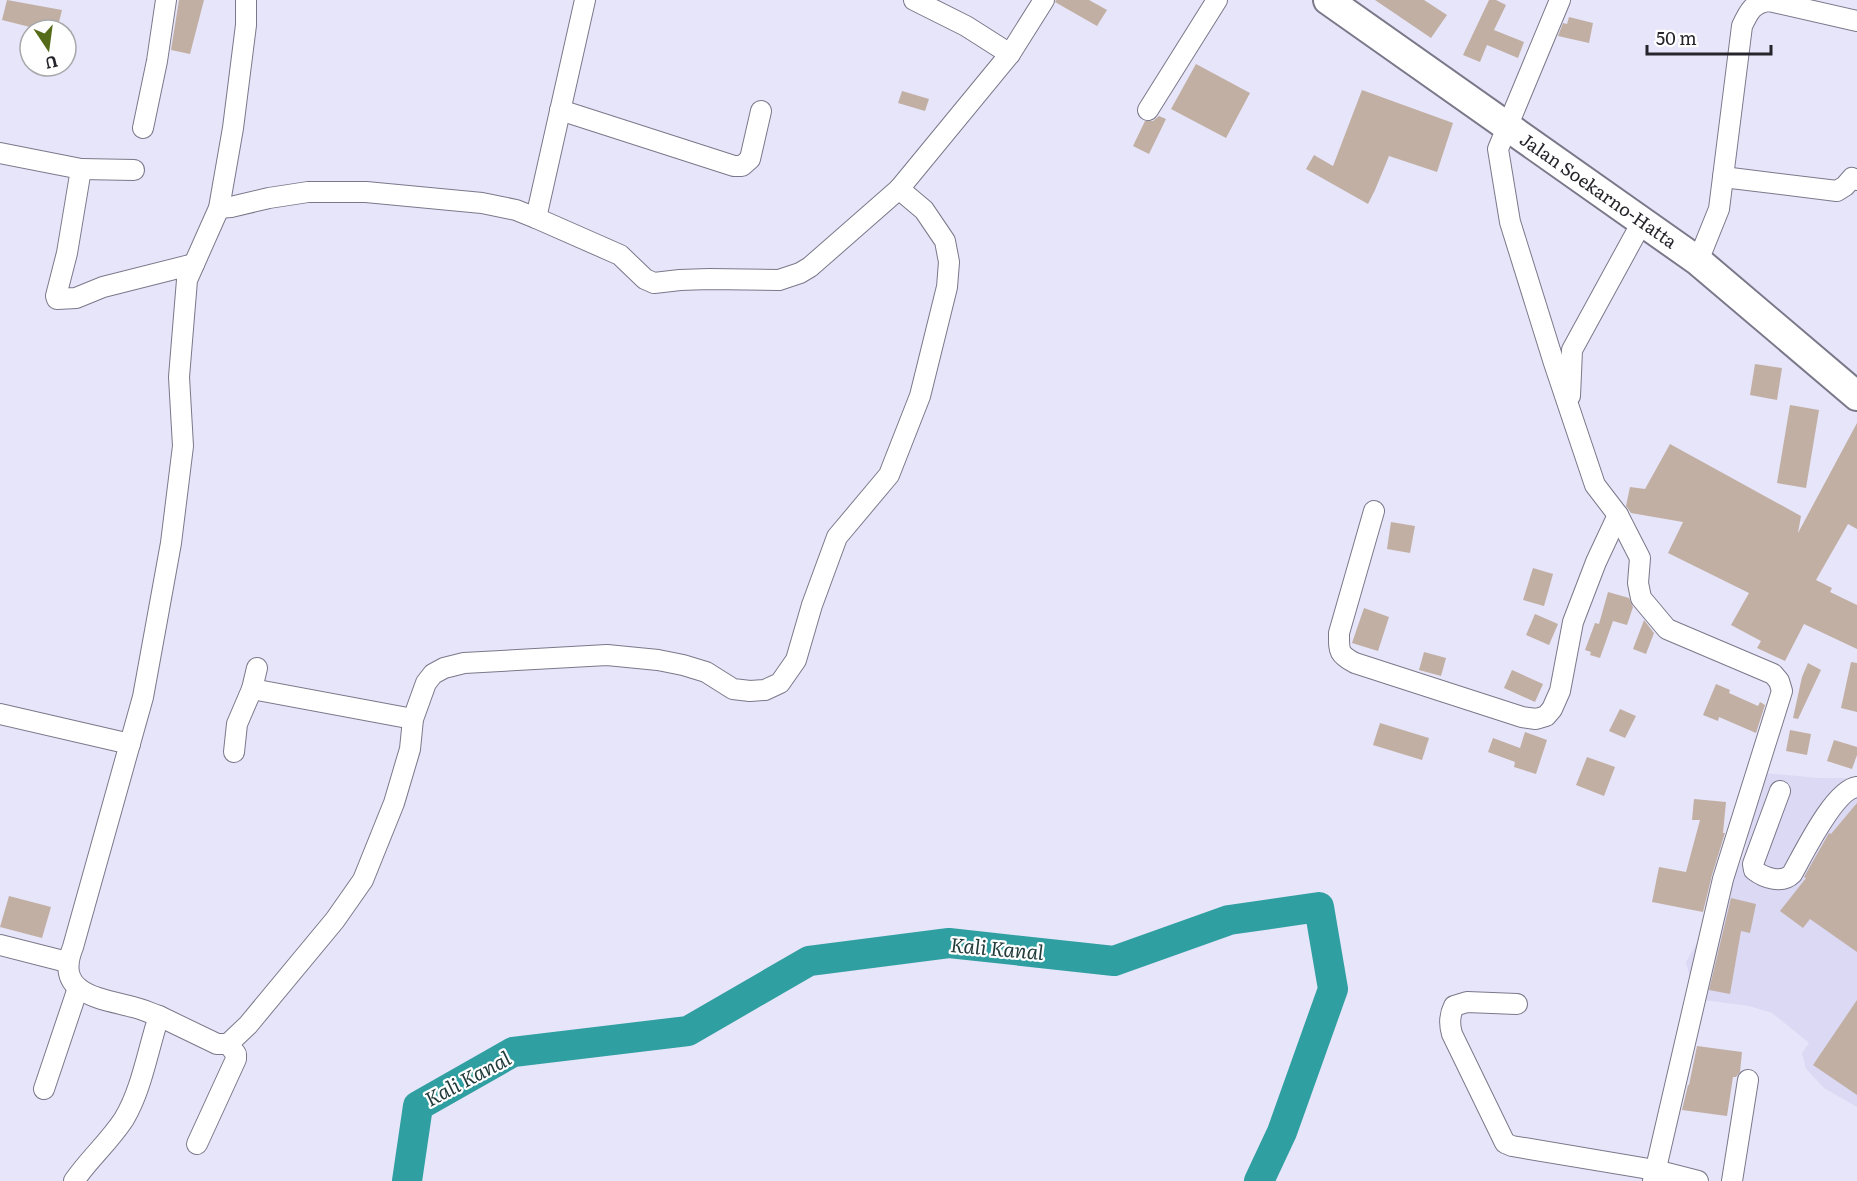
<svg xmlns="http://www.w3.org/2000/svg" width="1857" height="1181" font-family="Literata,serif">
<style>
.built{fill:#dcd9f4}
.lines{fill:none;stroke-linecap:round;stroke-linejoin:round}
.river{stroke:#309fa1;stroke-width:30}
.building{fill:#c1afa3}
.minor-casing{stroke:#7b788a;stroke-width:22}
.highway-casing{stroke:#7b788a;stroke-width:32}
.minor{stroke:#fff;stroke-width:20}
.highway{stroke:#fff;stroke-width:28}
.labels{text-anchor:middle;stroke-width:4.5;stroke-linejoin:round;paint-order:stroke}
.street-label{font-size:18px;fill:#26252c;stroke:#fff}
.water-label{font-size:20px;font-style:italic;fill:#223b3b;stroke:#fff}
</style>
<rect width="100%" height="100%" fill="#e7e5f9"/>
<polygon class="built" points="1763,773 1819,778 1857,778 1857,1107 1824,1088 1806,1069 1802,1053 1809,1043 1772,1013 1749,1006 1695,999 1686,962 1730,885 1744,855"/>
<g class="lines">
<polyline class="river" points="407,1181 418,1106 513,1052 688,1031 809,961 949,943 1114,961 1229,920 1319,907 1333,989 1282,1132 1259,1181"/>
</g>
<g class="building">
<polygon points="7,0 62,10 57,30 42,30 2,20"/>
<polygon points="179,0 204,0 190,54 171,50"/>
<polygon points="1056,0 1089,0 1107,10 1097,26 1055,2"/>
<polygon points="1375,0 1424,0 1447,15 1431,38"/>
<polygon points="1489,0 1496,0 1506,5 1494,30 1524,42 1518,58 1487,45 1480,62 1463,55"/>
<polygon points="1569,17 1593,23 1589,43 1558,36 1563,23 1567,24"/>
<polygon points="1196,64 1250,93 1226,138 1171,109"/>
<polygon points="1362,90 1453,123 1437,172 1389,156 1375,190 1368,204 1306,169 1314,155 1333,166"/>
<polygon points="902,91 929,99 925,111 898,103"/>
<polygon points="1159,116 1166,119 1149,154 1133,146 1145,121 1153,121"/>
<polygon points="1755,364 1782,368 1777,400 1750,395"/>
<polygon points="1790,405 1819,410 1806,488 1777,483"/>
<polygon points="1857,423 1857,529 1848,524 1816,580 1832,588 1830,592 1857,605 1857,649 1804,624 1785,661 1757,648 1761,641 1731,625 1749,593 1668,553 1683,522 1631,513 1626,506 1630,487 1645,489 1670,444 1801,516 1798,533"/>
<polygon points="1391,522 1415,526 1410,553 1387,549"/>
<polygon points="1533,568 1553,574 1544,606 1523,600"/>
<polygon points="1608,592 1629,598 1633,607 1627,625 1613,621 1600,658 1590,655 1591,652 1585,650 1595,623 1599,624"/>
<polygon points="1364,608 1389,617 1378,651 1352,643"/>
<polygon points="1535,614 1558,624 1549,645 1526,635"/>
<polygon points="1644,620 1654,633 1646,654 1633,649"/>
<polygon points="1424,652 1446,658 1441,676 1419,670"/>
<polygon points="1851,662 1857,663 1857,712 1841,708"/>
<polygon points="1808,663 1821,670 1798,719 1793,718 1802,677"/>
<polygon points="1512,670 1543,684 1535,702 1504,688"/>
<polygon points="1716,684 1730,690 1729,693 1758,706 1760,702 1765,705 1756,733 1719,717 1718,721 1703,715"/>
<polygon points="1620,709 1636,716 1625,738 1609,731"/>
<polygon points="1380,723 1429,738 1422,760 1373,745"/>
<polygon points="1790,730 1811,734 1807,755 1786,751"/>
<polygon points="1525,732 1547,740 1536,774 1514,767 1515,762 1488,752 1493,738 1520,748"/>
<polygon points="1834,740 1857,747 1857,755 1852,769 1827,761"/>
<polygon points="1587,757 1615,767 1604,796 1576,785"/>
<polygon points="1694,799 1726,802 1723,833 1725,833 1712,875 1703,912 1652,902 1659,867 1686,872 1700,820 1692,820"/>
<polygon points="1857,803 1857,952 1810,919 1803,928 1780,911 1806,878 1804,877 1829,833 1831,834"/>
<polygon points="9,896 51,907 42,938 0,927"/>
<polygon points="1731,898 1756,904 1750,933 1741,931 1730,994 1709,990"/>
<polygon points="1857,1000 1857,1095 1813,1065"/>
<polygon points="1697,1046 1742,1052 1740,1072 1736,1077 1733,1077 1727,1116 1682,1110 1688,1085 1689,1085"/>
</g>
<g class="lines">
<g class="minor-casing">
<g id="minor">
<polyline points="914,0 966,26 1010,54"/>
<polyline points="1560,0 1498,149 1510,222 1554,363 1595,485 1618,515 1640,558 1638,583 1641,598 1667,629 1773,674 1779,681 1782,691 1723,879 1653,1181"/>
<polyline points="560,110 734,166 742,166 750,159 761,111"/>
<polyline points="1148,110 1217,0"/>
<polyline points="143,128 157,61 166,0"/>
<polyline points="0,153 81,169 67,253 56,296 57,299 76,298 103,287 194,264"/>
<polyline points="81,169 134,170"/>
<polyline points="1723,177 1837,191 1845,186 1852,178 1857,180"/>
<polyline points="219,208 231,207 269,198 308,192 366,192 482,203 516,210 536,218 585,0"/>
<polyline points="536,218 620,255 645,279 654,283 680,280 709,279 779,280 800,273 810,267 899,189"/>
<path d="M1698 261 1719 209 1742 26C1749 11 1753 3 1769 1L1857 21"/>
<polyline points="1570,396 1572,350 1642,222"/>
<path d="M1374 511 1339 633C1339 651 1338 654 1355 663L1522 717 1536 719 1546 716 1552 709 1560 691 1573 622 1596 562 1618 515"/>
<polyline points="252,689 413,719"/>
<polyline points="0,714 130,744"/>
<polyline points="234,752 237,724 252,689 257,668"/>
<path d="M1780 791 1753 864 1754 870C1764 878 1782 884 1792 874 1804 853 1834 790 1857 787"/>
<polyline points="0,945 67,962"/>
<path d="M1517 1004 1467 1002 1454 1006C1449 1016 1449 1024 1452 1034L1505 1143 1512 1146 1655 1170 1698 1181"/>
<polyline points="159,1016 217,1044 228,1044 248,1025 335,920 363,880 394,803 410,749 413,719 426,683 433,674 444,668 464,663 607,655 658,660 683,665 706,672 733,689 750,691 765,690 780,683 796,660 812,605 837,537 889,475 920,396 947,287 949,262 945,241 924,210 899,189 1010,54 1044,0"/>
<polyline points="44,1089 78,988"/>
<polyline points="197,1144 236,1059 236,1054 228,1044"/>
<path d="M74 1181C89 1159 109 1142 124 1119 142 1089 148 1049 159 1016 150 1013 142 1009 133 1007 99 998 54 994 73 947L143 697 171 543 183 446 179 377 187 280 219 208 233 128 246 25V0"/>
<polyline points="1732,1181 1748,1080"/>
</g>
</g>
<g class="highway-casing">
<polyline id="highway" points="1328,0 1698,261 1857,396"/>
</g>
<use href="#minor" class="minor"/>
<use href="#highway" class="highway"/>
</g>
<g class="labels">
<g class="street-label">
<text transform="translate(1598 191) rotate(35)" y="6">Jalan Soekarno-Hatta</text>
</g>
<g class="water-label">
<text transform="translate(997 949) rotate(5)" y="7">Kali Kanal</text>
<text transform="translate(468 1079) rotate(-28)" y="7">Kali Kanal</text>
</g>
</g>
<g transform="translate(48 48) rotate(167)"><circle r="28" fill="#ffffff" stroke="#a8a8ab" stroke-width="1.5"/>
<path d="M0-4.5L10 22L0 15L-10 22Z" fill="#566b19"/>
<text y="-9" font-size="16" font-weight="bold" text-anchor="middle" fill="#26252c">U</text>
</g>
<path d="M1647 45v9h124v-9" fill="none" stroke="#26252c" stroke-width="3"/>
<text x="1656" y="45" font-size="18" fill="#26252c" stroke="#ffffff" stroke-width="4.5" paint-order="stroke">50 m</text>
</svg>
